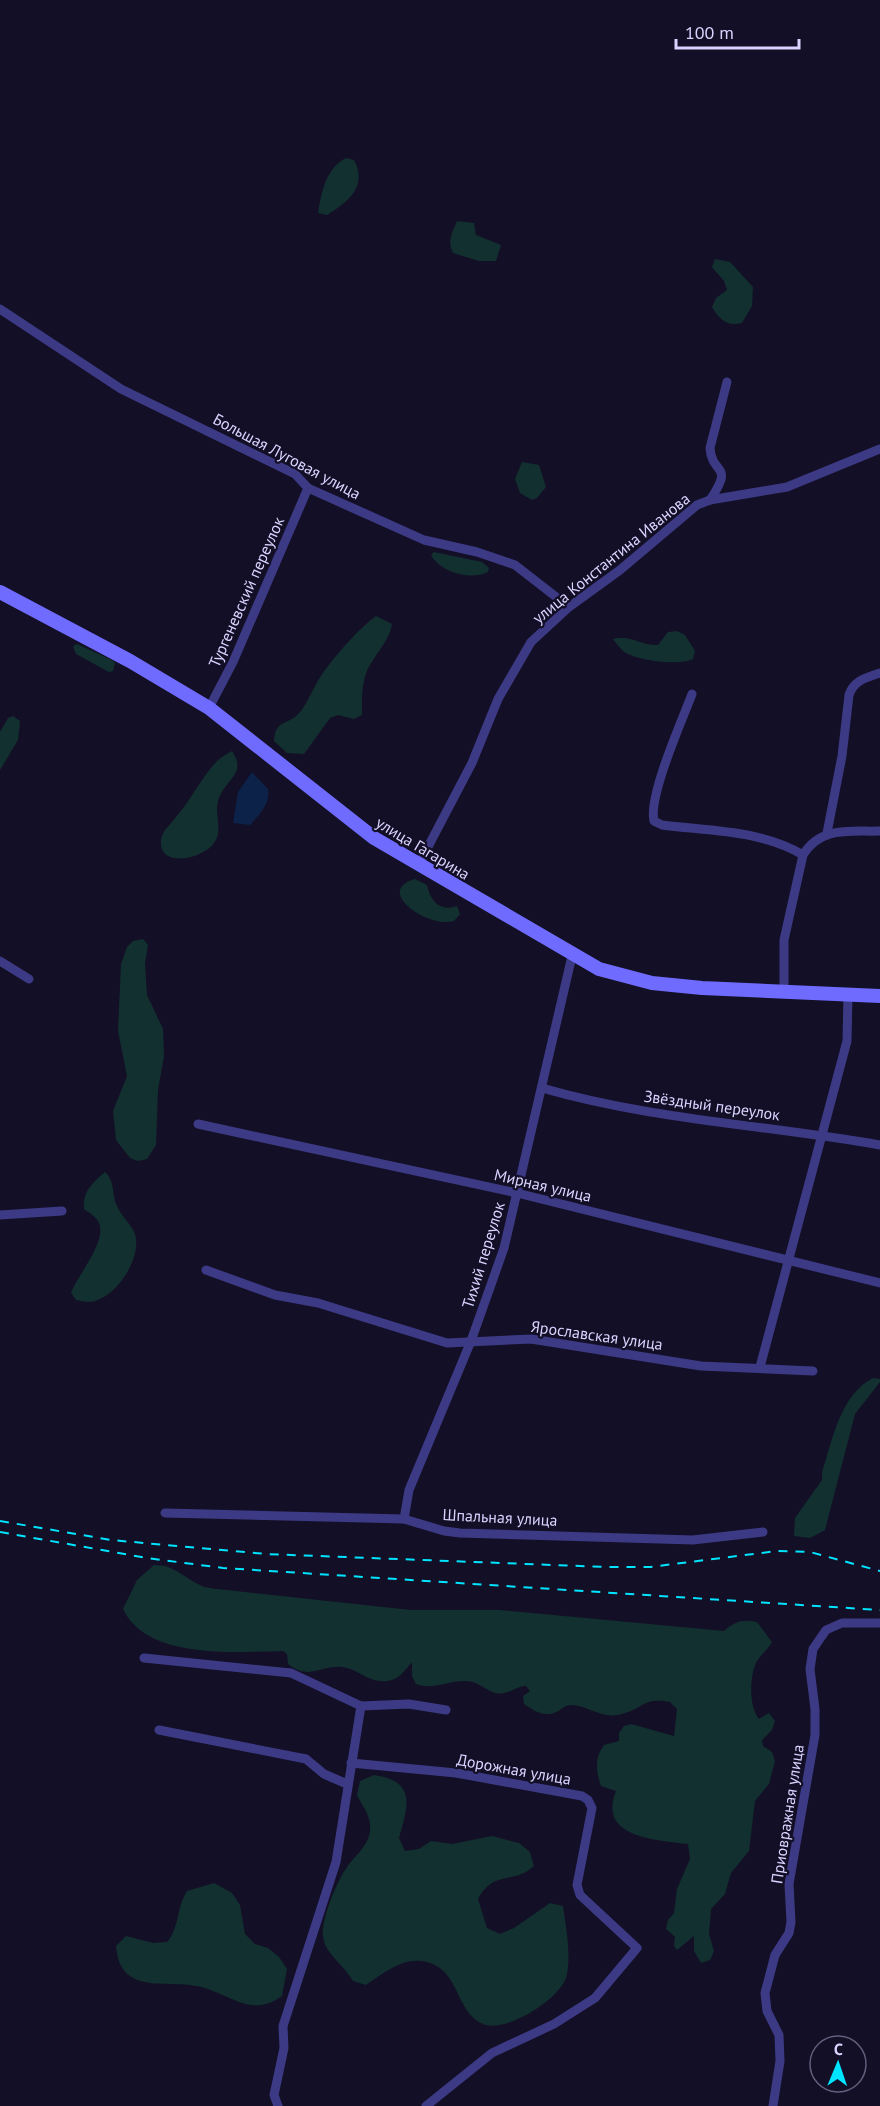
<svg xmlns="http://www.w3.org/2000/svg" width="880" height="2106" font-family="'PT Sans',sans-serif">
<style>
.green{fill:#12302f}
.water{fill:#0c2248}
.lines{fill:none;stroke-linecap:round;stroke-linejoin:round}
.street{stroke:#3d3a85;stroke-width:9}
.secondary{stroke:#6f6bff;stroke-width:14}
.rail{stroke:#00e5ff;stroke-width:2;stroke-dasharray:9 8;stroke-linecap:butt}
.labels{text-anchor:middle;stroke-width:4.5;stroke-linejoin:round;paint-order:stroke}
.street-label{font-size:16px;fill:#d9d4ff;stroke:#130f26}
</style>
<rect width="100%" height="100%" fill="#130f26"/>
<g class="green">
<path d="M346 158 354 160C368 186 348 202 327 215L318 213C321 193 326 168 346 158Z"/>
<path d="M457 221 474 223 476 235 501 245 496 261H479L453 253C447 241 452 233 457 221Z"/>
<path d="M715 259 730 262 753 287 752 306 742 323C727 327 719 319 712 307L716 298 727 290 724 281 712 267Z"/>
<polygon points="522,462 539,465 546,487 537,498 532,500 520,493 515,479"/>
<path d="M434 552 482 562 489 568 488 572C471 581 440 572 431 555Z"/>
<path d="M376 616 392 624C389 642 374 655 367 671 361 686 362 700 362 715L354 719 338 715 330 718 304 754 287 753 274 741C275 718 289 726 300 712 308 702 312 690 319 679 331 660 358 629 376 616Z"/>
<path d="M677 631 685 635 695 651 693 659C679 666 634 661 622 650 619 647 616 643 613 639 629 634 642 646 658 645L668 632Z"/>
<polygon points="77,644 112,660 115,663 113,671 109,672 76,654 73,646"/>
<polygon points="13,716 20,721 18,740 0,770 0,732 8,718"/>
<path d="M232 751C247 773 227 778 219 798 213 813 224 830 214 843 202 860 158 868 161 840 162 831 171 824 176 817 191 800 201 778 217 761 221 757 227 754 232 751Z"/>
<path d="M415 879 427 885C430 901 440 912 457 906L460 914 454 921C429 929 373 891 415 879Z"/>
<polygon points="143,939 148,945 145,963 147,995 163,1029 164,1056 158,1090 156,1145 147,1159 138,1161 130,1158 116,1140 113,1111 127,1076 118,1031 121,964 127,947 133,941"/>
<path d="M105 1172C116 1183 111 1193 117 1206 121 1217 135 1227 136 1238 139 1261 118 1294 95 1301 89 1303 82 1301 76 1300L71 1293C78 1274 109 1240 98 1221 95 1216 88 1212 84 1209 82 1192 93 1182 105 1172Z"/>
<path d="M873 1378 880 1379V1382L855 1414 825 1530 810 1538 794 1536 795 1518 822 1480V1472C833 1439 840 1395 873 1378Z"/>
<path d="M154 1565C174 1565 182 1576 198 1584 206 1589 218 1589 227 1590L411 1610H499L724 1631C736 1621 742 1619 757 1622L772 1642C768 1650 761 1654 757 1661 749 1675 749 1708 759 1719L769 1713 775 1721 772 1730 762 1740 763 1746 772 1752 775 1761 769 1784 755 1801 749 1851 731 1873 725 1894 711 1909 709 1934 714 1951 710 1960 701 1963 694 1951V1936L677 1950 674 1946 675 1937 666 1929 668 1920 674 1913 677 1889 690 1859 688 1844C657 1840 597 1838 616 1791L601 1786C596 1771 594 1759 604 1745L619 1741V1733L624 1726 631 1724 674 1736 677 1709 670 1702C642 1697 645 1708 622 1714 601 1720 588 1705 571 1705 564 1705 561 1711 554 1713 543 1717 533 1710 524 1704L523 1696 530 1691 526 1686C517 1686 512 1692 504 1693 492 1696 483 1685 473 1682 454 1677 436 1691 416 1684L412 1676V1662C405 1670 399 1680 387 1681 368 1683 359 1669 342 1667 321 1665 309 1681 288 1664L287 1654 283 1651C235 1652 147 1660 123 1609L137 1580Z"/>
<path d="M374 1775C417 1781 408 1806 399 1838L405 1851 419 1849 431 1841 452 1844 492 1836 519 1843 530 1852 534 1866C514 1885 494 1869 478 1899L487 1928 500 1934 514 1928 550 1903 563 1906C566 1928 571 1952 567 1974 564 1997 506 2034 483 2024 455 2012 460 1970 427 1962 404 1956 384 1973 366 1985L353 1981C345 1966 324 1953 323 1936 321 1919 337 1881 347 1867 358 1852 375 1841 369 1819 367 1811 360 1802 357 1795L360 1781Z"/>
<path d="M214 1883 232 1893 240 1905 245 1934 255 1944 268 1948 279 1957 287 1969 282 1996C253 2017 233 1997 205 1988 171 1977 120 1999 116 1946L126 1936 153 1943 167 1942C180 1927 176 1908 187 1891Z"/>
</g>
<path class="water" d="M252 772 268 789C271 803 259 815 250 825L233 823 238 792Z"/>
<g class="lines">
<g class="street">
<polyline points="0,309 121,389 295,474 308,488 424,540 477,552 515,565 569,607"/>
<path d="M710 500C735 463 712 476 710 448L727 382"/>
<path d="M692 694C682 721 648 796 654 821L662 825C708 831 762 830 803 855 821 826 849 832 880 831"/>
<polyline points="209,708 233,662 308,488"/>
<path d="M827 833 842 756 849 695C854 680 866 678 880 673"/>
<polyline points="419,864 472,763 498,699 531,642 569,607 620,570 697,505 710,500 787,487 880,449"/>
<polyline points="0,961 29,979"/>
<polyline points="784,991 784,940 803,855"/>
<path d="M542 1088C652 1120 768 1125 880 1145"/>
<polyline points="198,1124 517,1193 880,1283"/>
<polyline points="0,1215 62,1211"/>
<polyline points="206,1270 275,1295 318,1303 447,1343 531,1339 701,1366 813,1371"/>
<polyline points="760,1367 847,1041 848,994"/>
<polyline points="165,1513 404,1519 444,1531 460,1533 693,1540 763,1532"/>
<polyline points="404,1519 409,1490 471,1341 504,1248 572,956"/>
<polyline points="144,1658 291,1673 361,1706 409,1704 446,1710"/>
<polyline points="159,1730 306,1759 324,1774 347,1784"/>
<polyline points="351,1763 456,1773 582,1796 588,1800 592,1808 577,1885 580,1895 637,1948 595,1998 554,2024 492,2053 426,2106"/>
<polyline points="278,2106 274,2095 284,2048 283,2026 336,1862 361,1706"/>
<polyline points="773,2106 780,2061 779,2035 767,2011 765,1993 775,1955 789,1933 791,1922 789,1884 815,1735 815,1709 810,1669 813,1649 826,1630 842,1623 880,1623"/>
</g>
<polyline class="secondary" points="0,592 130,661 209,708 374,838 599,969 652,983 702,988 880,996"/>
<g class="rail">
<polyline points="0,1521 111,1540 266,1554 606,1567 650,1567 777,1551 810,1552 880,1571"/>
<polyline points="0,1532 147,1558 223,1568 880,1610"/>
</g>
</g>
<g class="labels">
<g class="street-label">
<text transform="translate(287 456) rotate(28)" y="6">Большая Луговая улица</text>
<text transform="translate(611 558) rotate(-39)" y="6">улица Константина Иванова</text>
<text transform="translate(246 592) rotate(-66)" y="6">Тургеневский переулок</text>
<text transform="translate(423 848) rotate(31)" y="6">улица Гагарина</text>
<text transform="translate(712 1105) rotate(8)" y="6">Звёздный переулок</text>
<text transform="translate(543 1185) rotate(13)" y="6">Мирная улица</text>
<text transform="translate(483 1255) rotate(-73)" y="6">Тихий переулок</text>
<text transform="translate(597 1335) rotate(8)" y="6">Ярославская улица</text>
<text transform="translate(500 1517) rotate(3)" y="6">Шпальная улица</text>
<text transform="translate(514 1769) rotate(10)" y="6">Дорожная улица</text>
<text transform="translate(787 1814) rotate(-81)" y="6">Приовражная улица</text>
</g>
</g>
<g transform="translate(838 2064) rotate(2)"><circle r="28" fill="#130f26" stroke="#625e7d" stroke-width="1.5"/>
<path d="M0-4.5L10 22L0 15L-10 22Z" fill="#00e5ff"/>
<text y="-9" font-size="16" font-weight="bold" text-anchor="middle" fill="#d9d4ff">С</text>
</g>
<path d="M676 39v9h123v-9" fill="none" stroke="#d9d4ff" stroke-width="3"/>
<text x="685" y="39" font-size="18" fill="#d9d4ff" stroke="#130f26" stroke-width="4.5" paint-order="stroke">100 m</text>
</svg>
